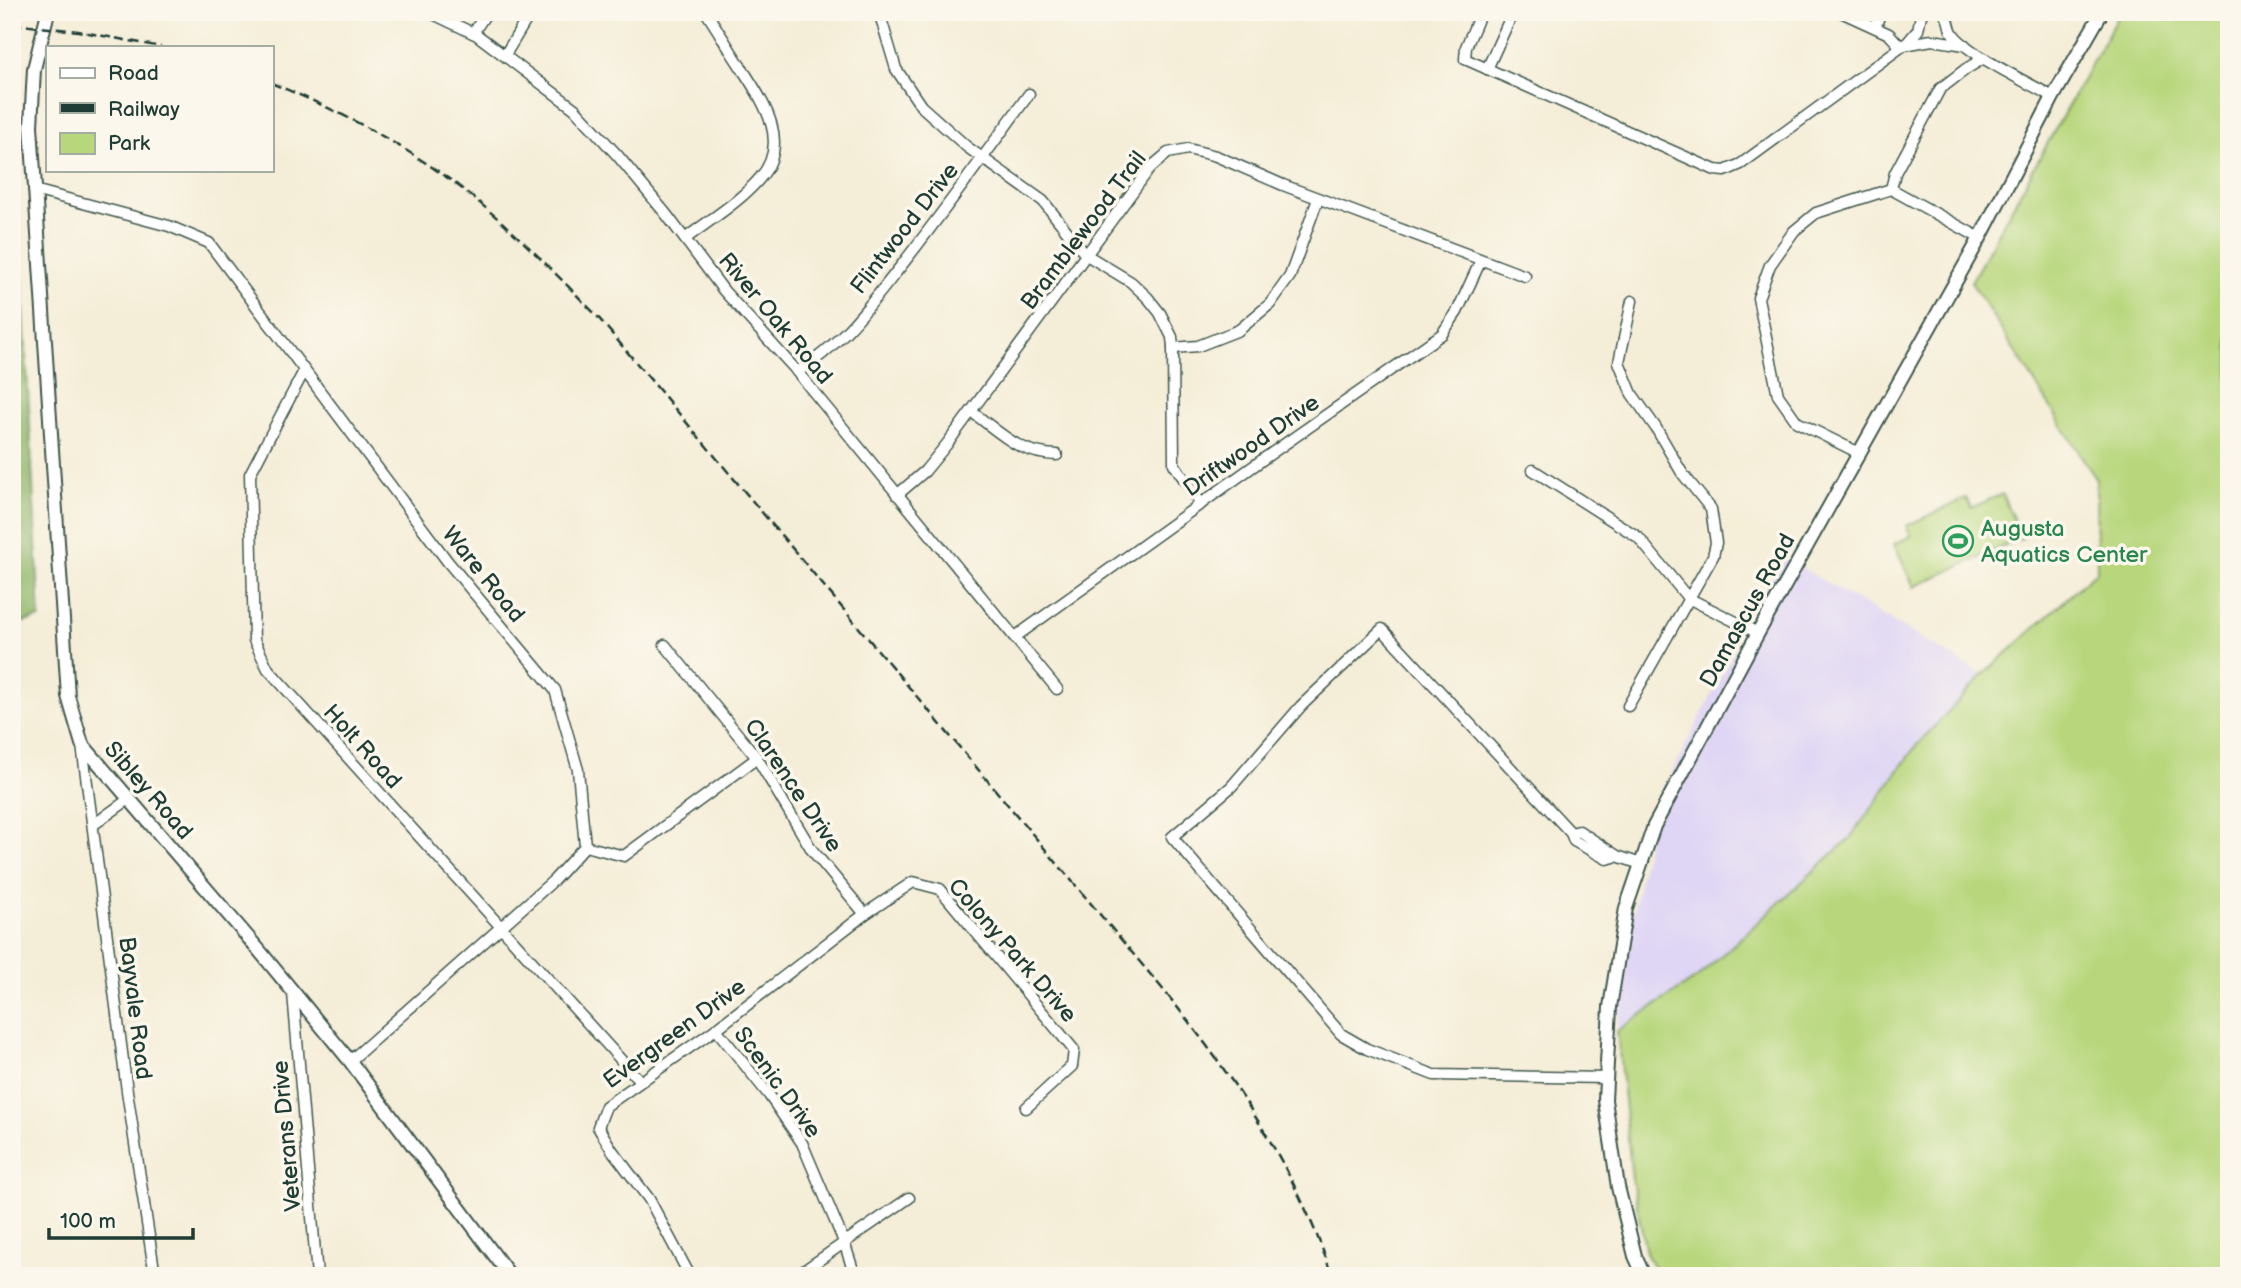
<svg xmlns="http://www.w3.org/2000/svg" width="2241" height="1288" font-family="'Balsamiq Sans',sans-serif">
<style>
.built{fill:#dfd5f5}
.green{fill:#b8d77d;stroke:#6c8a58;stroke-width:2}
.forest{fill:#92b86c;stroke:#587a50;stroke-width:2}
.lines{fill:none;stroke-linecap:round;stroke-linejoin:round}
.street-casing{stroke:#3f574c;stroke-width:13}
.secondary-casing{stroke:#3f574c;stroke-width:16}
.street{stroke:#fff;stroke-width:10}
.secondary{stroke:#fff;stroke-width:12}
.rail{stroke:#1f3d34;stroke-width:2.5;stroke-dasharray:10 5;stroke-linecap:butt}
.labels{text-anchor:middle;stroke-width:7;stroke-linejoin:round;paint-order:stroke}
.street-label{font-size:23px;fill:#1f3d34;stroke:#fbf7ec}
.leisure-label{font-size:23px;fill:#27864d;stroke:#fbf7ec;text-anchor:start}
</style>
<rect width="100%" height="100%" fill="#fbf7ec"/>
<filter id="ink" filterUnits="userSpaceOnUse"><feTurbulence type="fractalNoise" baseFrequency=".0143" numOctaves="2"/><feDisplacementMap in="SourceGraphic" scale="14" xChannelSelector="R" yChannelSelector="G"/><feConvolveMatrix kernelMatrix="1 2 1 2 8 2 1 2 1" color-interpolation-filters="sRGB"/></filter>
<filter id="wash" filterUnits="userSpaceOnUse"><feTurbulence type="fractalNoise" baseFrequency=".00686" numOctaves="4" result="noise"/><feDisplacementMap in="SourceGraphic" scale="28" xChannelSelector="R" yChannelSelector="G"/><feGaussianBlur stdDeviation="1.57" result="paint"/><feColorMatrix in="noise" values="0 0 0 0 0 0 0 0 0 0 0 0 0 0 0 0 0 1.4 0 .05"/><feComposite in="paint" operator="in"/></filter>
<g filter="url(#wash)">
<rect width="100%" height="100%" fill="#f4edd7"/>
<polygon class="built" points="1783,557 1983,675 1916,746 1850,838 1698,977 1617,1031 1632,917 1656,803"/>
<g class="green">
<polygon points="2120,12 2229,12 2229,1276 1658,1276 1646,1253 1632,1179 1617,1031 1698,977 1850,838 1916,746 1983,675 2097,571 2096,479 1971,282"/>
<polygon points="2002,494 2022,538 1914,587 1894,544 1911,536 1906,526 1966,498 1971,508"/>
</g>
<polygon class="forest" points="12,83 40,618 12,625"/>
</g>
<g filter="url(#ink)">
<g class="lines">
<g class="street-casing">
<g id="street">
<polyline points="429,12 477,35 575,109 618,156 666,214 724,291 794,368 1057,689"/>
<polyline points="879,12 896,69 921,106 967,147 1043,201 1085,254 1131,282 1148,298 1160,313 1172,337 1173,348 1174,464 1201,504"/>
<polyline points="1481,12 1466,47 1465,59 1715,170 1725,171 1741,164 1908,42 1918,30 1921,15 1924,12"/>
<polyline points="1841,12 1889,34 1900,46"/>
<path d="M1944 12C1951 22 1948 25 1952 32 1963 52 2031 84 2053 97"/>
<polyline points="1875,27 1881,12"/>
<polyline points="473,33 487,12"/>
<polyline points="1904,45 1932,40 1965,45"/>
<polyline points="505,55 531,12"/>
<polyline points="1487,69 1513,12"/>
<polyline points="1891,189 1895,173 1940,89 1966,69 1984,58"/>
<polyline points="34,190 169,226 209,243 448,562 555,690 578,770 585,846 554,880 350,1061"/>
<path d="M685 239C708 221 741 201 760 178 792 141 762 100 741 67 729 49 718 30 706 12"/>
<polyline points="1173,348 1198,346 1239,330 1270,304 1290,276 1318,199"/>
<polyline points="304,371 250,474 254,640 268,669 640,1081"/>
<path d="M797 372C840 346 870 305 901 266 945 210 987 152 1029 94"/>
<path d="M972 412C1002 434 1019 454 1057 455"/>
<polyline points="1859,453 1797,422 1778,395 1758,298 1770,265 1794,231 1816,213 1891,189 1980,238"/>
<polyline points="1533,470 1638,537 1688,598 1758,633"/>
<polyline points="897,495 925,471 947,444 1150,168 1168,153 1188,149 1216,156 1283,185 1525,276"/>
<polyline points="1015,637 1269,455 1442,334 1457,312 1481,260"/>
<polyline points="665,645 757,758 812,850 865,914"/>
<polyline points="1628,706 1713,556 1716,543 1711,509 1682,473 1656,428 1632,394 1619,362 1632,301"/>
<polyline points="82,745 127,1091 155,1276"/>
<polyline points="93,825 129,799"/>
<polyline points="1571,833 1382,629 1301,706 1231,787 1172,837 1341,1034 1367,1049 1434,1075 1606,1078"/>
<polyline points="585,846 624,856 757,758"/>
<polyline points="1617,856 1607,859 1574,841 1571,833 1579,831 1617,856 1641,864"/>
<polyline points="293,993 317,1276"/>
<polyline points="716,1029 769,1095 802,1143 844,1242 855,1276"/>
<polyline points="690,1276 649,1199 612,1150 598,1127 606,1106 716,1029 865,914 913,882 940,889 1074,1050 1072,1066 1026,1108"/>
<polyline points="796,1276 909,1198"/>
</g>
</g>
<g class="secondary-casing">
<g id="secondary">
<polyline points="48,12 34,69 31,126 68,696 82,744 258,949 350,1061 510,1276"/>
<polyline points="1644,1276 1635,1256 1618,1187 1605,1100 1610,1007 1626,908 1654,826 1758,633 1980,238 2053,97 2102,12"/>
</g>
</g>
<use href="#street" class="street"/>
<use href="#secondary" class="secondary"/>
<g class="rail">
<polyline points="12,24 78,31 161,47"/>
<path d="M271 83C341 111 411 148 470 195 516 232 556 274 597 316L1161 987C1232 1074 1296 1168 1332 1276"/>
</g>
</g>
</g>
<defs>
<g id="stadium-ring" transform="scale(1.575)"><circle r="9.5" fill="#fbf7ec" stroke="#2e9e5b" stroke-width="1.5"/><path d="M0-5a6.5 5 0 1 0 0 10a6.5 5 0 1 0 0-10ZM-3.5-1.8h7v3.6h-7Z" fill="#2e9e5b"/></g>
</defs>
<g fill-rule="evenodd">
<use href="#stadium-ring" x="1958" y="541"/>
</g>
<g class="labels">
<g class="street-label">
<text transform="translate(904 228) rotate(-52)" y="8">Flintwood Drive</text>
<text transform="translate(1083 230) rotate(-53)" y="8">Bramblewood Trail</text>
<text transform="translate(776 318) rotate(50)" y="8">River Oak Road</text>
<text transform="translate(1251 445) rotate(-35)" y="8">Driftwood Drive</text>
<text transform="translate(484 574) rotate(51)" y="8">Ware Road</text>
<text transform="translate(1747 610) rotate(-61)" y="8">Damascus Road</text>
<text transform="translate(363 746) rotate(48)" y="8">Holt Road</text>
<text transform="translate(794 785) rotate(56)" y="8">Clarence Drive</text>
<text transform="translate(149 790) rotate(49)" y="8">Sibley Road</text>
<text transform="translate(1013 950) rotate(49)" y="8">Colony Park Drive</text>
<text transform="translate(136 1008) rotate(83)" y="8">Bayvale Road</text>
<text transform="translate(674 1033) rotate(-36)" y="8">Evergreen Drive</text>
<text transform="translate(778 1082) rotate(54)" y="8">Scenic Drive</text>
<text transform="translate(286 1136) rotate(-95)" y="8">Veterans Drive</text>
</g>
<g class="leisure-label">
<text x="1981" y="536">Augusta<tspan x="1981" dy="26">Aquatics Center</tspan></text>
</g>
</g>
<rect width="2241" height="1288" fill="none" stroke="#fbf7ec" stroke-width="42"/>
<rect x="46" y="46" width="228" height="126" fill="#fbf7ec" stroke="#a3ada2" stroke-width="2"/>
<rect x="60" y="68" width="35" height="10" fill="#ffffff" stroke="#a3ada2" stroke-width="2"/>
<text x="108" y="80" font-size="21" fill="#1f3d34">Road</text>
<rect x="60" y="103" width="35" height="10" fill="#1f3d34" stroke="#a3ada2" stroke-width="2"/>
<text x="108" y="116" font-size="21" fill="#1f3d34">Railway</text>
<rect x="60" y="133" width="35" height="21" fill="#b8d77d" stroke="#a3ada2" stroke-width="2"/>
<text x="108" y="150" font-size="21" fill="#1f3d34">Park</text>
<path d="M49 1228v10h144v-10" fill="none" stroke="#1f3d34" stroke-width="3.5"/>
<text x="60" y="1228" font-size="21" fill="#1f3d34" stroke="#fbf7ec" stroke-width="5" paint-order="stroke">100 m</text>
</svg>
